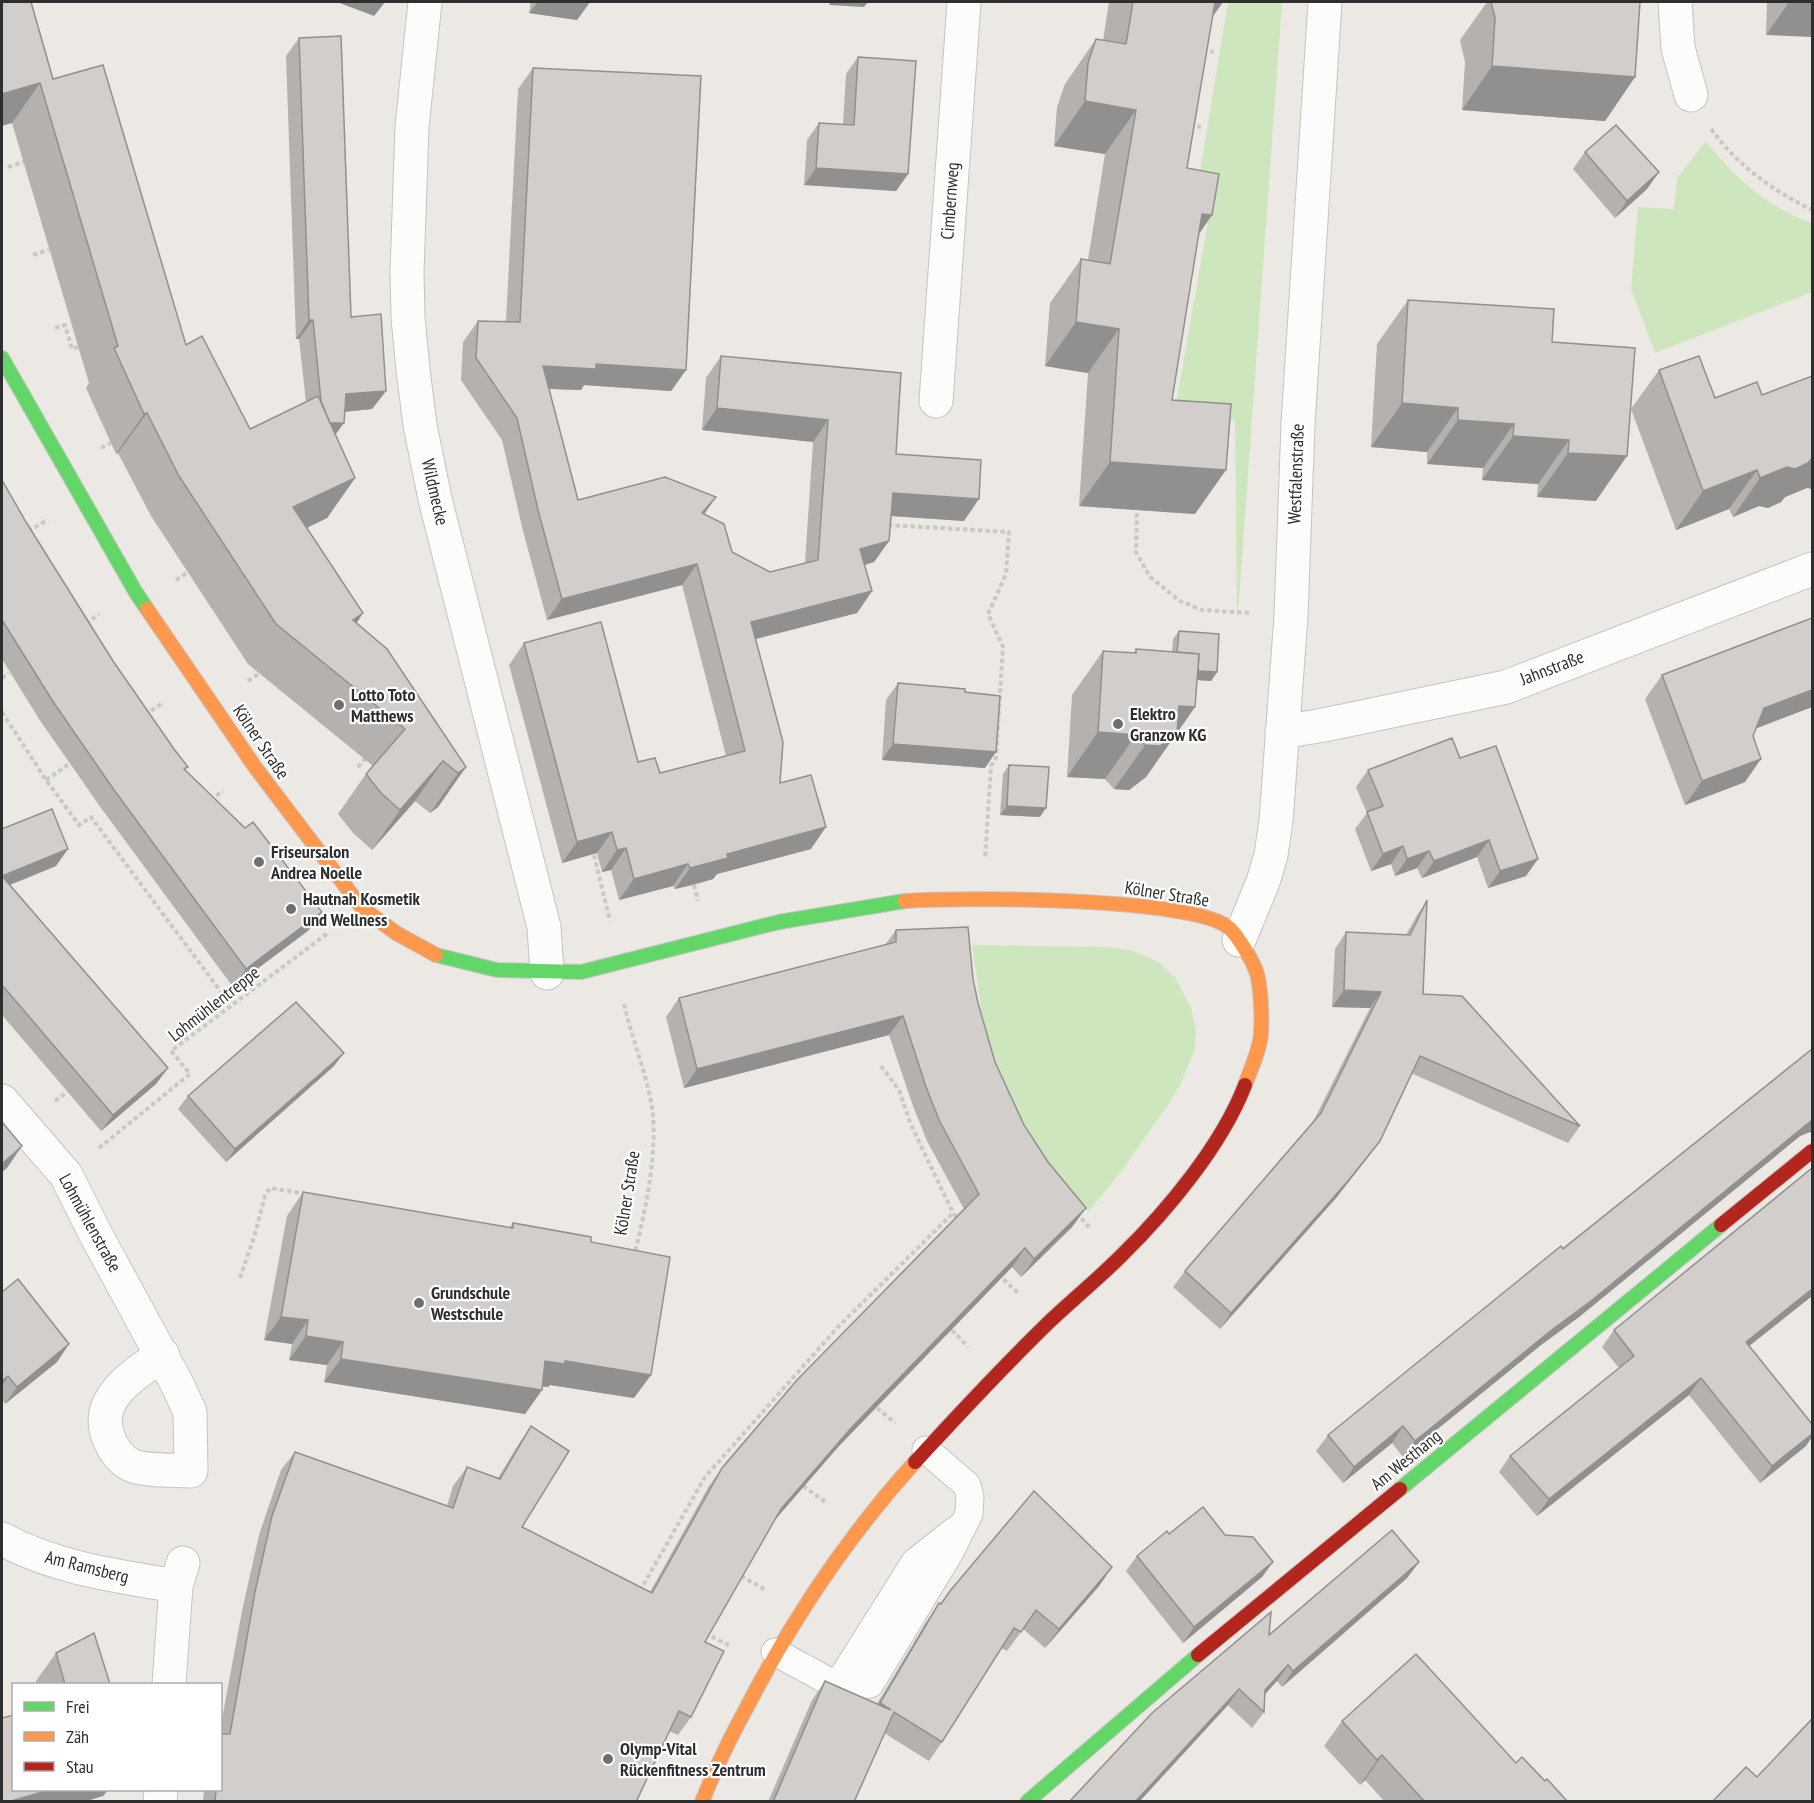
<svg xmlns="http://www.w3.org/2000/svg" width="1814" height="1803" font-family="'PT Sans Narrow',sans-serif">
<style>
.green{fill:#cee6be}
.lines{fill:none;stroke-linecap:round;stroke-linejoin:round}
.lane-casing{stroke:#c5c4c5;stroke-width:29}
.street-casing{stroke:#c5c4c5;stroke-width:35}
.fast-casing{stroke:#c5c4c5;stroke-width:16}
.slow-casing{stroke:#c5c4c5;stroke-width:16}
.jam-casing{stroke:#c5c4c5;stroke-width:16}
.path{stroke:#c9c9c8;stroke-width:4;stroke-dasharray:4.5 3;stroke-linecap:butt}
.lane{stroke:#fcfcfb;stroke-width:27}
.street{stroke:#fcfcfb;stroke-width:33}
.fast{stroke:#63d668;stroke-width:14}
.slow{stroke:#ff974d;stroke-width:14}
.jam{stroke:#b3261e;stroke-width:14}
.wall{fill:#b4b1af}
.shaded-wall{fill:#92908e}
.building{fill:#d1cecb;stroke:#92908e;stroke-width:1.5}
.poi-dot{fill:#706f6e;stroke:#fff;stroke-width:2}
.labels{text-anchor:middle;stroke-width:4.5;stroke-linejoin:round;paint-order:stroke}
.street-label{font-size:18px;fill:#2e2e2e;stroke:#fff}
.poi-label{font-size:18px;font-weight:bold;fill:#2e2e2e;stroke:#fff;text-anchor:start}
</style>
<rect width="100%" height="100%" fill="#ece8e4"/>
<g class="green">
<polygon points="1228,2 1282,2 1238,613 1237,612 1235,420 1174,416 1214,187 1198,184"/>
<path d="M1706 141C1733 177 1770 209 1812 223V292L1655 353 1631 289 1638 207 1674 209 1677 178Z"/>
<polygon points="972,945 1108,947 1134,951 1159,963 1175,977 1191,1008 1196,1031 1195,1048 1182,1081 1169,1103 1123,1169 1088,1212 1069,1193 1046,1164 1004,1089 985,1037"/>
</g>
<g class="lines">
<g class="lane-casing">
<g id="lane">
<polyline points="775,1652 843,1689 870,1684 950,1552 969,1514 970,1497 967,1485 926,1450"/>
<polyline points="837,1686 915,1562 957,1529"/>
</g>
</g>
<g class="street-casing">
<g id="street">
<polyline points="425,2 412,127 407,272 408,318 413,370 420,425 435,499 544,927 547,973"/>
<polyline points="1675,2 1678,48 1691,95"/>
<polyline points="936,401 964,2"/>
<polyline points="1282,732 1324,725 1506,687 1812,569"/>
<polyline points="1239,940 1263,882 1271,855 1276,821 1291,616 1298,424 1325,2"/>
<path d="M2 1101 66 1175 96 1235 177 1384 190 1412 191 1471C176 1470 143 1471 131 1465 121 1460 114 1450 110 1441 91 1401 133 1374 163 1355"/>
<path d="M2 1539C55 1568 117 1576 176 1586"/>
<polyline points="169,1684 176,1586 183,1563"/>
<polyline points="160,1802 161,1790"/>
</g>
</g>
<g class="fast-casing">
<g id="fast">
<polyline points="2,358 135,591 147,609"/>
<polyline points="436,955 497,970 581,972 779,922 905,901"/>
<polyline points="1400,1489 1721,1225"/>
<polyline points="1027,1802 1198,1655"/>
</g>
</g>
<g class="slow-casing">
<g id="slow">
<polyline points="147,609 255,767 362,908 396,933 436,955"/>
<path d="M905 901C958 897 1195 897 1229 928 1238 936 1256 965 1258 978 1261 993 1262 1018 1261 1033 1260 1050 1251 1068 1245 1085"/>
<path d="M702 1802C715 1769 730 1738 747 1707 793 1618 848 1536 915 1462"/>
</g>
</g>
<g class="jam-casing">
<g id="jam">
<polyline points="1721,1225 1812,1151"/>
<path d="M915 1462C958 1415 1002 1368 1047 1324 1071 1301 1097 1280 1121 1256 1167 1211 1222 1145 1245 1085"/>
<polyline points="1198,1655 1400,1489"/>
</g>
</g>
<g class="path">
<polyline points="1203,50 1214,52"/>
<polyline points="1190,125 1201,127"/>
<path d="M1711 129C1739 167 1771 189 1812 210"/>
<polyline points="8,167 24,162"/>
<polyline points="33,255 49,250"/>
<polyline points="55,328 65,325 72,349 78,347"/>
<polyline points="101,448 111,443"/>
<polyline points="1137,513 1136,552 1150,577 1180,601 1202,610 1251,613"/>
<polyline points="888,525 1009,532 1006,574 988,614 1003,647 996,758 991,766 985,859"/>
<polyline points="28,531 48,520"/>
<polyline points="176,580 188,572"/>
<polyline points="86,624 99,614"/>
<polyline points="2,678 9,673"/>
<polyline points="248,681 261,672"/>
<polyline points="2,712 46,780 79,825 91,817 221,992"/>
<polyline points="145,715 161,704"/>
<polyline points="358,767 365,759"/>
<polyline points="46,780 68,765"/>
<polyline points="210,800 223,791"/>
<polyline points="594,855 610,921"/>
<polyline points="694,885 698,901"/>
<path d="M624 1004C632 1039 646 1072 652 1107 658 1151 646 1209 635 1252"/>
<polyline points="881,1066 899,1090 911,1125 953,1213 958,1220"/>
<polyline points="55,1101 67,1092"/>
<polyline points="99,1148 190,1074 171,1051 328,933"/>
<polyline points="1076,1213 1091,1229"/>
<polyline points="998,1274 1019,1294"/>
<polyline points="240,1278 254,1237 265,1196 270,1188 306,1194"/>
<polyline points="952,1330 968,1347"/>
<polyline points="877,1408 895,1423"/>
<polyline points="803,1486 827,1503"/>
<polyline points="741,1576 766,1590"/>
<polyline points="640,1591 705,1477 838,1327 953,1213"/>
<polyline points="705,1633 730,1646"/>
</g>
<use href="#lane" class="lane"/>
<use href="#street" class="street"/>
<use href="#fast" class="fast"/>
<use href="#slow" class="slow"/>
<use href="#jam" class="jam"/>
</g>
<g class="wall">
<polygon points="2,2 53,79 186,345 250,429 306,402 299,339 296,339 286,56 299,38 351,317 386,391 372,409 344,412 335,435 355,478 327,518 307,528 363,613 357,623 466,767 438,807 430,813 415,801 372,850 353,833 338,814 366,774 373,766 248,664 151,516 118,453 116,454 86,388 89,383 12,123"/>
<polygon points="531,2 590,2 577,20 529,13"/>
<polygon points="1109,2 1223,2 1213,15 1187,168 1212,215 1198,235 1172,400 1195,514 1079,506 1088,373 1045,366 1050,303 1081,259 1088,260 1105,154 1054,146 1057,107 1065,84 1096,39 1103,41"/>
<polygon points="1487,2 1640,2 1635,77 1605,121 1462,110 1465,62 1460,40"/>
<polygon points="1767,2 1812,2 1766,35"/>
<polygon points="858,57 908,174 896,191 804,185 807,140 819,123 843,124 846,74"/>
<polygon points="533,68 686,370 671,391 584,385 581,390 549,389 578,500 704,514 732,552 770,572 805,563 813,442 702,430 706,378 721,356 896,454 964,521 891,516 889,541 874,562 865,565 872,591 857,613 756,639 780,783 811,849 717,874 713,879 694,885 675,889 673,886 619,900 611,870 602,872 597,853 562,863 509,665 524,643 638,762 660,773 726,756 682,585 547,620 523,531 502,440 461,380 463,342 478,321 506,321 518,89"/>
<polygon points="1585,152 1647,189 1615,218 1573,169"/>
<polygon points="1408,300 1552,342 1596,501 1537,497 1538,484 1482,480 1483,468 1427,464 1427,452 1371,447 1377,344"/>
<polygon points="1659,370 1715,398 1762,395 1807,488 1785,497 1781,502 1768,508 1759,506 1733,517 1729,509 1676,530 1631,409"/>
<polygon points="2,480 26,522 113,661 186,771 309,930 233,987 101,808 39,719 2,659"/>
<polygon points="1812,618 1812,707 1756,728 1753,736 1745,782 1685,805 1645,699 1662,675"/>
<polygon points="1179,631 1217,672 1211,681 1197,680 1195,707 1146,777 1129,790 1114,789 1105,779 1067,777 1072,695 1103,651 1134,653 1136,649 1172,652 1173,639"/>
<polygon points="898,683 965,692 985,768 882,760 886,700"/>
<polygon points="1460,758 1526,876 1488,888 1477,857 1422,878 1417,868 1395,876 1391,864 1371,871 1355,829 1367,813 1356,787 1368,770"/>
<polygon points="1009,765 1040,817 1000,815 1003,774"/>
<polygon points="2,826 2,829 56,866 10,885 168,1068 156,1084 101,1131 2,1015"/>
<polygon points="1427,900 1423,994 1580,1126 1568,1143 1411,1073 1380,1141 1368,1157 1336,1198 1220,1329 1173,1287 1185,1271 1313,1122 1370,1008 1332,1007 1335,949 1346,932 1406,935 1416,917"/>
<polygon points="896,930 973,979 978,1003 995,1062 1024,1125 1048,1162 1086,1208 1072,1227 1021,1277 1012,1267 839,1446 775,1519 705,1642 691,1717 678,1735 669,1731 636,1802 203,1802 204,1790 220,1790 220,1730 242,1611 259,1535 281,1470 295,1452 447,1506 453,1486 467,1467 498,1478 518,1445 531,1426 522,1527 650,1592 709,1486 722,1468 964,1209 927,1141 913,1106 889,1035 684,1088 666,1017 679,998 885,945"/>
<polygon points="1812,1049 1812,1133 1810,1132 1800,1136 1579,1317 1541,1345 1403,1457 1392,1443 1343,1483 1316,1451 1328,1435"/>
<polygon points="334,1066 226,1162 178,1109 188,1096"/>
<polygon points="1812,1168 1812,1296 1749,1346 1806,1446 1760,1483 1689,1395 1537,1516 1499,1472 1510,1456 1619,1368 1602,1347 1614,1330"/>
<polygon points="303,1192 509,1228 513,1223 591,1242 634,1398 550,1385 548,1387 542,1386 542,1390 525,1414 324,1382 327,1365 289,1360 292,1344 264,1340 287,1216"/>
<polygon points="2,1292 69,1344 57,1362 5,1404 2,1399"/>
<polygon points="1169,1534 1225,1535 1273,1562 1262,1577 1183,1643 1126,1571 1137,1556"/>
<polygon points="1419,1562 1407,1578 1282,1687 1277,1681 1265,1694 1264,1712 1252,1728 1228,1705 1139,1802 1069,1802 1269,1635"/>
<polygon points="1112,1567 1099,1586 1045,1648 1023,1629 1007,1651 1001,1648 942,1742 929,1761 884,1733 854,1802 768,1802 812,1700 825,1681 877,1704 926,1622 939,1603 940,1604"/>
<polygon points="56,1653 110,1684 37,1684 36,1681"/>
<polygon points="1342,1721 1516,1763 1545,1781 1568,1802 1385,1802 1365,1780 1360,1785 1324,1746"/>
</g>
<g class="shaded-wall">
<polygon points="337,2 385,2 374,16"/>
<polygon points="538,2 590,2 577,20 529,13"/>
<polygon points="831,2 868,2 864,7 829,5"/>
<polygon points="1212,2 1223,2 1196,40"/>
<polygon points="1789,2 1812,2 1812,37 1766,35"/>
<polygon points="1492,66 1635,77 1605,121 1462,110"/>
<polygon points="40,83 12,123 2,126 2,94"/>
<polygon points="1085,101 1136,110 1105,154 1054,146"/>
<polygon points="816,168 908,174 896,191 804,185"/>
<polygon points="1659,172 1647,189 1615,218 1627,201"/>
<polygon points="1202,214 1212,215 1181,260"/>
<polygon points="309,320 313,320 299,339 296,339"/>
<polygon points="1076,322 1119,329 1088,373 1045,366"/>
<polygon points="596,364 686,370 671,391 584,385 581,390 528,388 543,366"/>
<polygon points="386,391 372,409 332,413 346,394"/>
<polygon points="1402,403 1458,408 1427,452 1371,447"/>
<polygon points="717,408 828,420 813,442 702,430"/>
<polygon points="147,413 118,453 116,454 144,414"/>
<polygon points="1458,420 1514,424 1483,468 1427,464"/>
<polygon points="323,423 344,423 330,442"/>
<polygon points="1513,436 1569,440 1538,484 1482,480"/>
<polygon points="1568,453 1627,456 1596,501 1537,497"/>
<polygon points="1812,458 1812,489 1807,488 1785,497 1781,502 1768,508 1759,506 1733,517 1760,478"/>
<polygon points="1110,462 1226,470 1195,514 1079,506"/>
<polygon points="1757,470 1729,509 1676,530 1703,491"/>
<polygon points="355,478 327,518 265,547 293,507"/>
<polygon points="893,493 979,499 964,521 878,515"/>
<polygon points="716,497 701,519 702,513"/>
<polygon points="889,541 874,562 845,570 860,549"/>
<polygon points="697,564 682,585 547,620 562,599"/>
<polygon points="872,591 857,613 736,644 751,622"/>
<polygon points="363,613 335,653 353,620"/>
<polygon points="1176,669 1217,672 1211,681 1170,678"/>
<polygon points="1812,690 1812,707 1747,732 1764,708"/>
<polygon points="1179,706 1195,707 1146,777 1129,790 1114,789 1145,745"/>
<polygon points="1098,732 1136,735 1105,779 1067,777"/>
<polygon points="893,744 996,752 985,768 882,760"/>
<polygon points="1761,759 1745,782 1685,805 1702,781"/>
<polygon points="443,761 415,801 372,850 400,810"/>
<polygon points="466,767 438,807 430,813 458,773"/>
<polygon points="1007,806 1046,808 1040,817 1000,815"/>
<polygon points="826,827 811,849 717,874 713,879 675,889 690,868 727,854"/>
<polygon points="612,832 597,853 562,863 577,842"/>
<polygon points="1489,840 1477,857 1422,878 1434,861"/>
<polygon points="1403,846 1391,864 1371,871 1383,854"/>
<polygon points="626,848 611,870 602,872 617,850"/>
<polygon points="68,849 56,866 2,888 2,876"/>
<polygon points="1429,851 1417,868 1395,876 1407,859"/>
<polygon points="1538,859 1526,876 1488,888 1500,871"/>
<polygon points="688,864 673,886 619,900 634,879"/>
<polygon points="322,912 309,930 233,987 246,969"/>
<polygon points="1344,990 1381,992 1370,1008 1332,1007"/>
<polygon points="903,1016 889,1035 684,1088 697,1069"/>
<polygon points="344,1053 334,1066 226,1162 235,1149"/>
<polygon points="168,1068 156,1084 101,1131 113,1115"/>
<polygon points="1812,1120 1812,1133 1810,1132 1800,1136 1579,1317 1541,1345 1403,1457 1415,1441"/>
<polygon points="1380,1141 1368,1157 1336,1198 1220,1329 1231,1313"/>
<polygon points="22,1146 7,1168 2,1172 2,1164"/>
<polygon points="1086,1208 1072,1227 1021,1277 1034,1259"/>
<polygon points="1025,1248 1012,1267 839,1446 768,1528 781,1509 852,1427"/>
<polygon points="1812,1289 1812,1296 1734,1358 1746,1342"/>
<polygon points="281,1317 308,1320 292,1344 264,1340"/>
<polygon points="306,1336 343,1342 327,1365 289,1360"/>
<polygon points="69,1344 57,1362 5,1404 17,1387"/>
<polygon points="341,1359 542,1390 525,1414 324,1382"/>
<polygon points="545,1361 565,1361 651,1375 634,1398 550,1385 548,1387 529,1385"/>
<polygon points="8,1376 2,1386 2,1381"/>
<polygon points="1701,1378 1689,1395 1537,1516 1549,1499"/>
<polygon points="1403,1426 1392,1443 1343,1483 1354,1467"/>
<polygon points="1812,1434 1812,1437 1806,1446 1760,1483 1772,1466"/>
<polygon points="1273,1562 1262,1577 1183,1643 1194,1627"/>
<polygon points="1419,1562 1407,1578 1282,1687 1293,1671"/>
<polygon points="1112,1567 1099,1586 1045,1648 1059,1629"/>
<polygon points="1288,1665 1277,1681 1254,1706 1265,1690"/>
<polygon points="1239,1689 1228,1705 1139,1802 1135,1802"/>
<polygon points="1382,1755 1365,1780 1360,1785 1377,1760"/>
<polygon points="49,1790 108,1790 103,1796 84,1802 8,1802"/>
</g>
<g class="building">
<polygon points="2,2 31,2 53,79 103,65 186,345 202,336 250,429 318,396 355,478 293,507 363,613 353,620 387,649 466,767 458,773 443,761 400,810 381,793 366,774 405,729 276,624 179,476 147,413 144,414 114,348 118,346 115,336 40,83 2,94"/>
<polygon points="1133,2 1215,2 1187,168 1219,174 1212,215 1202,214 1172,400 1231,404 1226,470 1110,462 1119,329 1076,322 1081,259 1110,264 1136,110 1085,101 1088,63 1096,39 1126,44"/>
<polygon points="1491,2 1640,2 1635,77 1492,66 1495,18"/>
<polygon points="341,36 351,317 381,314 386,391 346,394 344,423 330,423 321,401 313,320 309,320 299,38"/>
<polygon points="858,57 916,61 908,174 816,168 819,123 854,125"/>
<polygon points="533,68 701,76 686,370 596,364 596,369 543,366 578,500 665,477 716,497 702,513 724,524 732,552 770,572 818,560 828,420 717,408 721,356 901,373 896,454 981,460 979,499 893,493 889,541 860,549 872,591 751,622 783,742 780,783 811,775 826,827 727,854 728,858 690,868 688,864 634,879 626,848 617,850 612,832 577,842 524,643 601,622 638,762 655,758 660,773 745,751 697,564 562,599 538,510 517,418 476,358 478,321 520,322"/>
<polygon points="1616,125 1659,172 1627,201 1585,152"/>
<polygon points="1408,300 1554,309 1552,342 1635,348 1627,456 1568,453 1569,440 1513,436 1514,424 1458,420 1458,408 1402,403"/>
<polygon points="1699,356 1715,398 1757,382 1762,395 1812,376 1812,458 1808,463 1795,469 1787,467 1760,478 1757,470 1703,491 1659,370"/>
<polygon points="2,480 26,522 113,661 174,749 188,767 184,769 245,828 253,822 322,912 246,969 114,790 52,700 2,620"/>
<polygon points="1812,618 1812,690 1764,708 1753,736 1761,759 1702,781 1662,675"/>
<polygon points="1179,631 1219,634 1217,672 1198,671 1199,654 1177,652"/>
<polygon points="1136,649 1199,654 1195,707 1179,706 1177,732 1160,746 1145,745 1136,735 1098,732 1103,651 1136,653"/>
<polygon points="898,683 965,689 965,692 1000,696 996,752 893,744"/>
<polygon points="1452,738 1460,758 1496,746 1538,859 1500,871 1489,840 1434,861 1429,851 1407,859 1403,846 1383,854 1367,812 1383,806 1368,770"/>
<polygon points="1009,765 1049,767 1046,808 1007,806"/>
<polygon points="52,809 68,849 2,876 168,1068 113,1115 2,985 2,826 2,829"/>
<polygon points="1427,900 1423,994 1462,996 1580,1126 1420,1056 1380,1141 1348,1181 1231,1313 1185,1271 1321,1113 1381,992 1344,990 1346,932 1410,935"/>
<polygon points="968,927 973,979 978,1003 995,1062 1024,1125 1048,1162 1086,1208 1034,1259 1025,1248 852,1427 781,1509 705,1642 724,1651 691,1717 679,1711 636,1802 215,1802 216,1790 220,1790 220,1734 230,1734 255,1592 272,1516 295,1452 453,1508 467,1467 500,1479 531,1426 569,1451 522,1527 652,1593 722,1468 797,1380 979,1194 940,1122 926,1087 903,1016 697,1069 679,998 896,942 896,930"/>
<polygon points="296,1002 344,1053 235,1149 188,1096"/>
<polygon points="1812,1049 1812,1120 1591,1301 1553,1329 1415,1441 1403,1426 1354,1467 1328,1435 1561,1246 1563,1249"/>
<polygon points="2,1122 22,1146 2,1164"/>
<polygon points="1812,1168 1812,1289 1746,1342 1812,1424 1812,1434 1772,1466 1701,1378 1549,1499 1510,1456 1634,1356 1614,1330"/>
<polygon points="303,1192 513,1228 513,1223 591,1237 591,1242 670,1257 651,1375 565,1361 565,1364 545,1361 542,1390 341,1359 343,1342 306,1336 308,1320 281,1317"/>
<polygon points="18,1279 69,1344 17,1387 8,1376 2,1381 2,1292"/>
<polygon points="1034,1491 1112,1567 1059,1629 1036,1610 1021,1632 1014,1628 942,1742 894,1712 854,1802 773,1802 825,1681 891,1710 880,1703 939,1603 941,1604 950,1591"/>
<polygon points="1203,1507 1225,1535 1253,1537 1273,1562 1194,1627 1137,1556 1167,1531 1169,1534"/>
<polygon points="1392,1530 1419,1562 1293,1671 1288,1665 1265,1690 1264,1712 1239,1689 1135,1802 1069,1802 1152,1713 1271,1612 1269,1635"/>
<polygon points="94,1633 110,1684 65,1684 56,1653"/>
<polygon points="1416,1654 1516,1763 1522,1757 1545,1781 1547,1779 1568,1802 1425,1802 1382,1755 1377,1760 1342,1721"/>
<polygon points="14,1715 14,1790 49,1790 8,1802 2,1802 2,1718"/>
<polygon points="1812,1719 1812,1802 1712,1802 1746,1767 1757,1777"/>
</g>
<g class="poi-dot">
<circle cx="339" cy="705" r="6"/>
<circle cx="1118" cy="724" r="6"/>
<circle cx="259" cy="862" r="6"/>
<circle cx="291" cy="909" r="6"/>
<circle cx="419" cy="1303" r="6"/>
<circle cx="608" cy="1759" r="6"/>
</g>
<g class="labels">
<g class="street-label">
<text transform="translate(950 201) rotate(-86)" y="6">Cimbernweg</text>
<text transform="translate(1296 474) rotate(-88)" y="6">Westfalenstraße</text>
<text transform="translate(435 492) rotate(77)" y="6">Wildmecke</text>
<text transform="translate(1552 668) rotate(-21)" y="6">Jahnstraße</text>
<text transform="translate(261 742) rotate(56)" y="6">Kölner Straße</text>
<text transform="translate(1167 894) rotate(9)" y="6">Kölner Straße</text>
<text transform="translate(214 1004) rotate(-38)" y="6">Lohmühlentreppe</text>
<text transform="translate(627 1193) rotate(-81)" y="6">Kölner Straße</text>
<text transform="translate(90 1223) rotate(61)" y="6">Lohmühlenstraße</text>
<text transform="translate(1406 1460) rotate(-39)" y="6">Am Westhang</text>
<text transform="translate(87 1567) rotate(14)" y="6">Am Ramsberg</text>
</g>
<g class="poi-label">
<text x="351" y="701">Lotto Toto<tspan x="351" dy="21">Matthews</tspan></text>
<text x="1130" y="720">Elektro<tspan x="1130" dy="21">Granzow KG</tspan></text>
<text x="271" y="858">Friseursalon<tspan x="271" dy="21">Andrea Noelle</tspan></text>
<text x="303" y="905">Hautnah Kosmetik<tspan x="303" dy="21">und Wellness</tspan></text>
<text x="431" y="1299">Grundschule<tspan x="431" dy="21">Westschule</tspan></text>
<text x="620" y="1755">Olymp-Vital<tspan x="620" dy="21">Rückenfitness Zentrum</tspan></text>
</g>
</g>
<rect width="1814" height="1803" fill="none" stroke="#2e2e2e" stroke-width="6"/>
<rect x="12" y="1683" width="210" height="108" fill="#ffffff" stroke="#ababab" stroke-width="1.5"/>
<rect x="24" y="1702" width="30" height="9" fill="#63d668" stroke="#ababab" stroke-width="1.5"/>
<text x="66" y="1713" font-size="18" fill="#2e2e2e">Frei</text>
<rect x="24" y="1732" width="30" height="9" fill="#ff974d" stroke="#ababab" stroke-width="1.5"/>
<text x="66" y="1743" font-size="18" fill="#2e2e2e">Zäh</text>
<rect x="24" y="1762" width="30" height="9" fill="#b3261e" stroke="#ababab" stroke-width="1.5"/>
<text x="66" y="1773" font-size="18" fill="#2e2e2e">Stau</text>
</svg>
